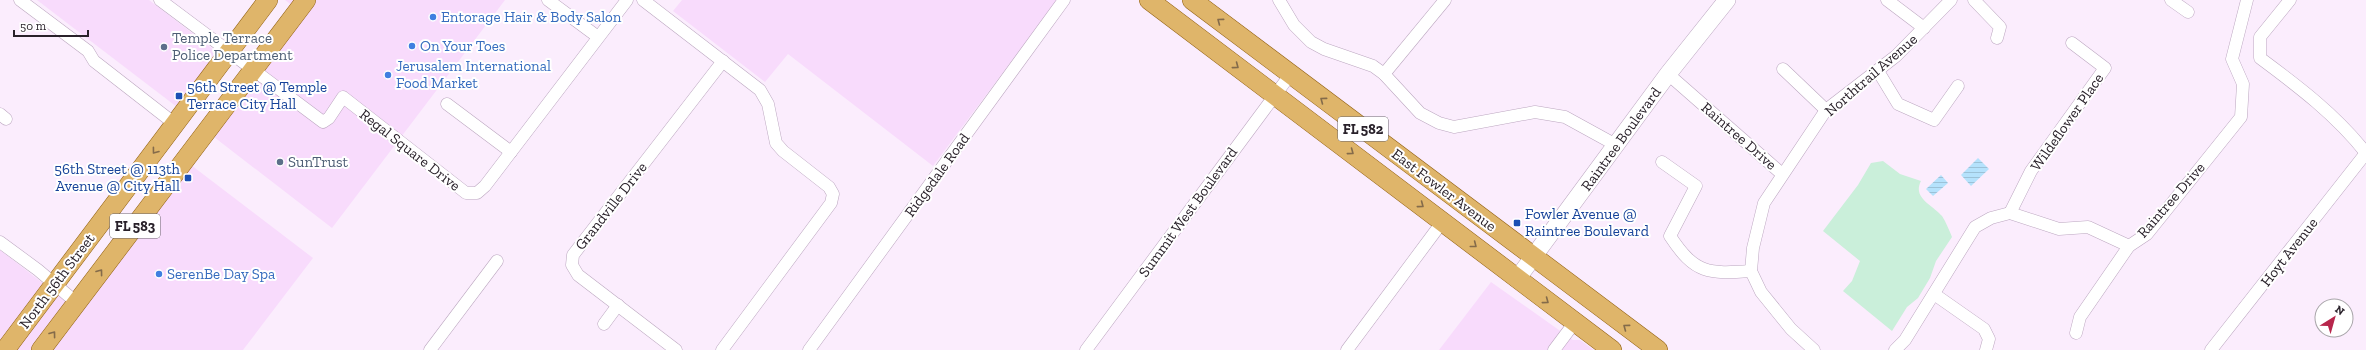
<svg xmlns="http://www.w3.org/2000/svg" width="2366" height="350" font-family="'Zilla Slab',serif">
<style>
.built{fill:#f8dbfc}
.park{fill:#caefda}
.water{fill:url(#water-rules)}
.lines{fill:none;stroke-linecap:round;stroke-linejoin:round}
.street-casing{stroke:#bca7c0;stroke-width:13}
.secondary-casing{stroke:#bca7c0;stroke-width:18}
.primary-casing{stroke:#926113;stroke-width:20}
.street{stroke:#fff;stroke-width:12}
.secondary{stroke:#fff;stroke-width:17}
.primary{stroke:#dfb56a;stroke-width:19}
.oneway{stroke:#846b4a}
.shop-dot{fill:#3f7fe0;stroke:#fff;stroke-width:1.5}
.service-dot{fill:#5c6f8a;stroke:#fff;stroke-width:1.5}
.transit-dot{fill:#1a4fb4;stroke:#fff;stroke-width:1.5}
.labels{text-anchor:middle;stroke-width:4;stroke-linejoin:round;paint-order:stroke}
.shield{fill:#fff;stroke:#69646a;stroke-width:1}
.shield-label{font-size:14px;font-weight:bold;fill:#29212a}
.shop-label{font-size:15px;fill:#366cbe;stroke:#fff;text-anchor:start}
.service-label{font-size:15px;fill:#4e5e75;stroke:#fff;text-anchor:start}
.street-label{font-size:15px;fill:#29212a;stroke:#fff}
.transit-label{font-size:15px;fill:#164399;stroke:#fff;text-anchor:start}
</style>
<defs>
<pattern id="water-rules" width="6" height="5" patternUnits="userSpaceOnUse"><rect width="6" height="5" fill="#b5e2fc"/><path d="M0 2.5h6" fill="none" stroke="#9cc2d8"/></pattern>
</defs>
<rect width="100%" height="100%" fill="#fbedfd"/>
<g class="built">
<polygon points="37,0 149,0 218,53 177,107"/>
<polygon points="285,0 505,0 332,228 214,137 305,15"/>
<polygon points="682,0 1057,0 933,166 788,54 765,82 673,11"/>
<polygon points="191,165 313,258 243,350 0,350 0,250 80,312"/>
<polygon points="1491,282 1573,340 1580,340 1594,350 1439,350"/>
</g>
<path class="park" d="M1883 161 1900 174 1921 181C1912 198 1933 205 1942 216 1946 222 1949 230 1952 237L1936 261 1930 278 1918 298 1907 307 1892 331 1843 291 1852 281 1860 261 1823 231 1858 185 1871 163Z"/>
<g class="water">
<polygon points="1978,158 1989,169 1971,186 1961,175"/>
<polygon points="1941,175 1948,183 1933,196 1926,189"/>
</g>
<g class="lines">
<g class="street-casing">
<g id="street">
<polyline points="20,0 88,51 94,61 175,124"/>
<polyline points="160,0 323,122 329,118 343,97 466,193 477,193 485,186 627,0"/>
<polyline points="548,0 598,37"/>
<polyline points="643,0 760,90 768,104 776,143 783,151 829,187 833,194 831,203 722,350"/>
<polyline points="1279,0 1294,25 1311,42 1324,49 1373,66 1384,74 1420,113 1439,123 1454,127 1535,112 1565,117 1616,145"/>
<polyline points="1887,0 1924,28"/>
<polyline points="1974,0 2000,27 1997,38"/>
<polyline points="2171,0 2188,12"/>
<path d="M2290 0 2260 37V58C2299 87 2336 115 2366 153"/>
<polyline points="1783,69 1826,110"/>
<polyline points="1878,71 1898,104 1934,120 1958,86"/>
<polyline points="1384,74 1445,0"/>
<polyline points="1668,74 1782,174"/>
<polyline points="447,104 511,152"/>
<polyline points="0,114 6,119"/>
<path d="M1662 162 1696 186 1670 236C1695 274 1708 274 1751 271"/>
<polyline points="2010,213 2031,171 2105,68 2072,43"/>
<polyline points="0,242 38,270 77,303"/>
<polyline points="1934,294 1984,329 1989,339 1986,350"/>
<polyline points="604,324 618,305"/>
<polyline points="2076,333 2080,317 2129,246"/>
<polyline points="430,350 497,261"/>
<polyline points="676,350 578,275 572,265 573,255 723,61"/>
<polyline points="809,350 1064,0"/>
<polyline points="1086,350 1290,75"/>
<polyline points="1347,350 1443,221"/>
<polyline points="1554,350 1575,322"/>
<polyline points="1814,350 1791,329 1761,292 1751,271 1753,248 1764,203 1826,110 1896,56 1951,0"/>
<polyline points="1895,350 1905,340 1975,227 1991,218 2010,213 2059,229 2088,227 2129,246 2147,234 2241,117 2243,84 2232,59 2247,0"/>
<polyline points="2211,350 2366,153"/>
</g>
</g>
<g class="secondary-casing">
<polyline id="secondary" points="1517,279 1668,74 1727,0"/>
</g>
<g class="primary-casing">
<g id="primary">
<polyline points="1149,0 1612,350"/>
<polyline points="1192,0 1658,350"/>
<polyline points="5,350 268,0"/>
<polyline points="41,350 306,0"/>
</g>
</g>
<use href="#street" class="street"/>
<use href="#secondary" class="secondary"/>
<use href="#primary" class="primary"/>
</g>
<defs><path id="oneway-chevron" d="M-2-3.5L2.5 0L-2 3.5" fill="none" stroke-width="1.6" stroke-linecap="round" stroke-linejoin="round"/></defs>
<g class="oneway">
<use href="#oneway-chevron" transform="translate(1220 21) rotate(-143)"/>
<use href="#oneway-chevron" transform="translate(1236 66) rotate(37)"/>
<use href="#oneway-chevron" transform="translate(1323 100) rotate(-143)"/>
<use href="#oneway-chevron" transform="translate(155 151) rotate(127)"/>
<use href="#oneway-chevron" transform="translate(1351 152) rotate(37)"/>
<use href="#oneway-chevron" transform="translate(1421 205) rotate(37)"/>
<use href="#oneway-chevron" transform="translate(1474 245) rotate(38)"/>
<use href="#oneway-chevron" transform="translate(100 272) rotate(-53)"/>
<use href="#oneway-chevron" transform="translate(1546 301) rotate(37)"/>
<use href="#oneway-chevron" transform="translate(1626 327) rotate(-143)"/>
<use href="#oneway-chevron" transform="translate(53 334) rotate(-53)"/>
</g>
<g class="shop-dot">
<circle cx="433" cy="17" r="4"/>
<circle cx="412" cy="46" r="4"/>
<circle cx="388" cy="75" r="4"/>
<circle cx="159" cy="274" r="4"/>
</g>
<g class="service-dot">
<circle cx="164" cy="47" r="4"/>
<circle cx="280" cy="162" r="4"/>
</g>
<g class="transit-dot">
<rect x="175" y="92" width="8" height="8" rx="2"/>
<rect x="184" y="174" width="8" height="8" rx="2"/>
<rect x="1513" y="219" width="8" height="8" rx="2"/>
</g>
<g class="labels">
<g class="shield">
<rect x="1338" y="117" width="50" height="24" rx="3"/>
<rect x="110" y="214" width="50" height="24" rx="3"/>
</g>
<g class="shield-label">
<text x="1363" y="134">FL 582</text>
<text x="135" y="231">FL 583</text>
</g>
<g class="shop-label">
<text x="441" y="22">Entorage Hair &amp; Body Salon</text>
<text x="420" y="51">On Your Toes</text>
<text x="396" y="71">Jerusalem International<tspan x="396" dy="17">Food Market</tspan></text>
<text x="167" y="279">SerenBe Day Spa</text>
</g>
<g class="service-label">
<text x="172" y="43">Temple Terrace<tspan x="172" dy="17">Police Department</tspan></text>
<text x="288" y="167">SunTrust</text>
</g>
<g class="street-label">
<text transform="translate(1871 75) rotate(-41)" y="5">Northtrail Avenue</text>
<text transform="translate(2067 122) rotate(-55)" y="5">Wildeflower Place</text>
<text transform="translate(1739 136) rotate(41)" y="5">Raintree Drive</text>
<text transform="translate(1621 139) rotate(-54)" y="5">Raintree Boulevard</text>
<text transform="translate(410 150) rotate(38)" y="5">Regal Square Drive</text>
<text transform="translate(937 175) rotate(-54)" y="5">Ridgedale Road</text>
<text transform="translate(1444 190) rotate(37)" y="5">East Fowler Avenue</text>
<text transform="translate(2171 200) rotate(-49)" y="5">Raintree Drive</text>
<text transform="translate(611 206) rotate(-52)" y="5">Grandville Drive</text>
<text transform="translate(1188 212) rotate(-54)" y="5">Summit West Boulevard</text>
<text transform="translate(2289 252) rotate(-52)" y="5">Hoyt Avenue</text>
<text transform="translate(57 281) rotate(-53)" y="5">North 56th Street</text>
</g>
<g class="transit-label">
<text x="187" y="92">56th Street @ Temple<tspan x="187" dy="17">Terrace City Hall</tspan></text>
<text x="180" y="174" text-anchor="end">56th Street @ 113th<tspan x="180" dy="17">Avenue @ City Hall</tspan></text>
<text x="1525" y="219">Fowler Avenue @<tspan x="1525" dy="17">Raintree Boulevard</tspan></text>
</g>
</g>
<g transform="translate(2334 318) rotate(37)"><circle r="19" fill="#ffffff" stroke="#a9a6aa"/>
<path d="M0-3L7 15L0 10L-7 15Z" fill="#b7264c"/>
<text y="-6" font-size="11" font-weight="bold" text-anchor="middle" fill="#29212a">N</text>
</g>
<path d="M14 30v6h74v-6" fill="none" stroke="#29212a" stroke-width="2"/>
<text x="20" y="30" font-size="12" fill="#29212a" stroke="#ffffff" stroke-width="3" paint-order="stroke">50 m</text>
</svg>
